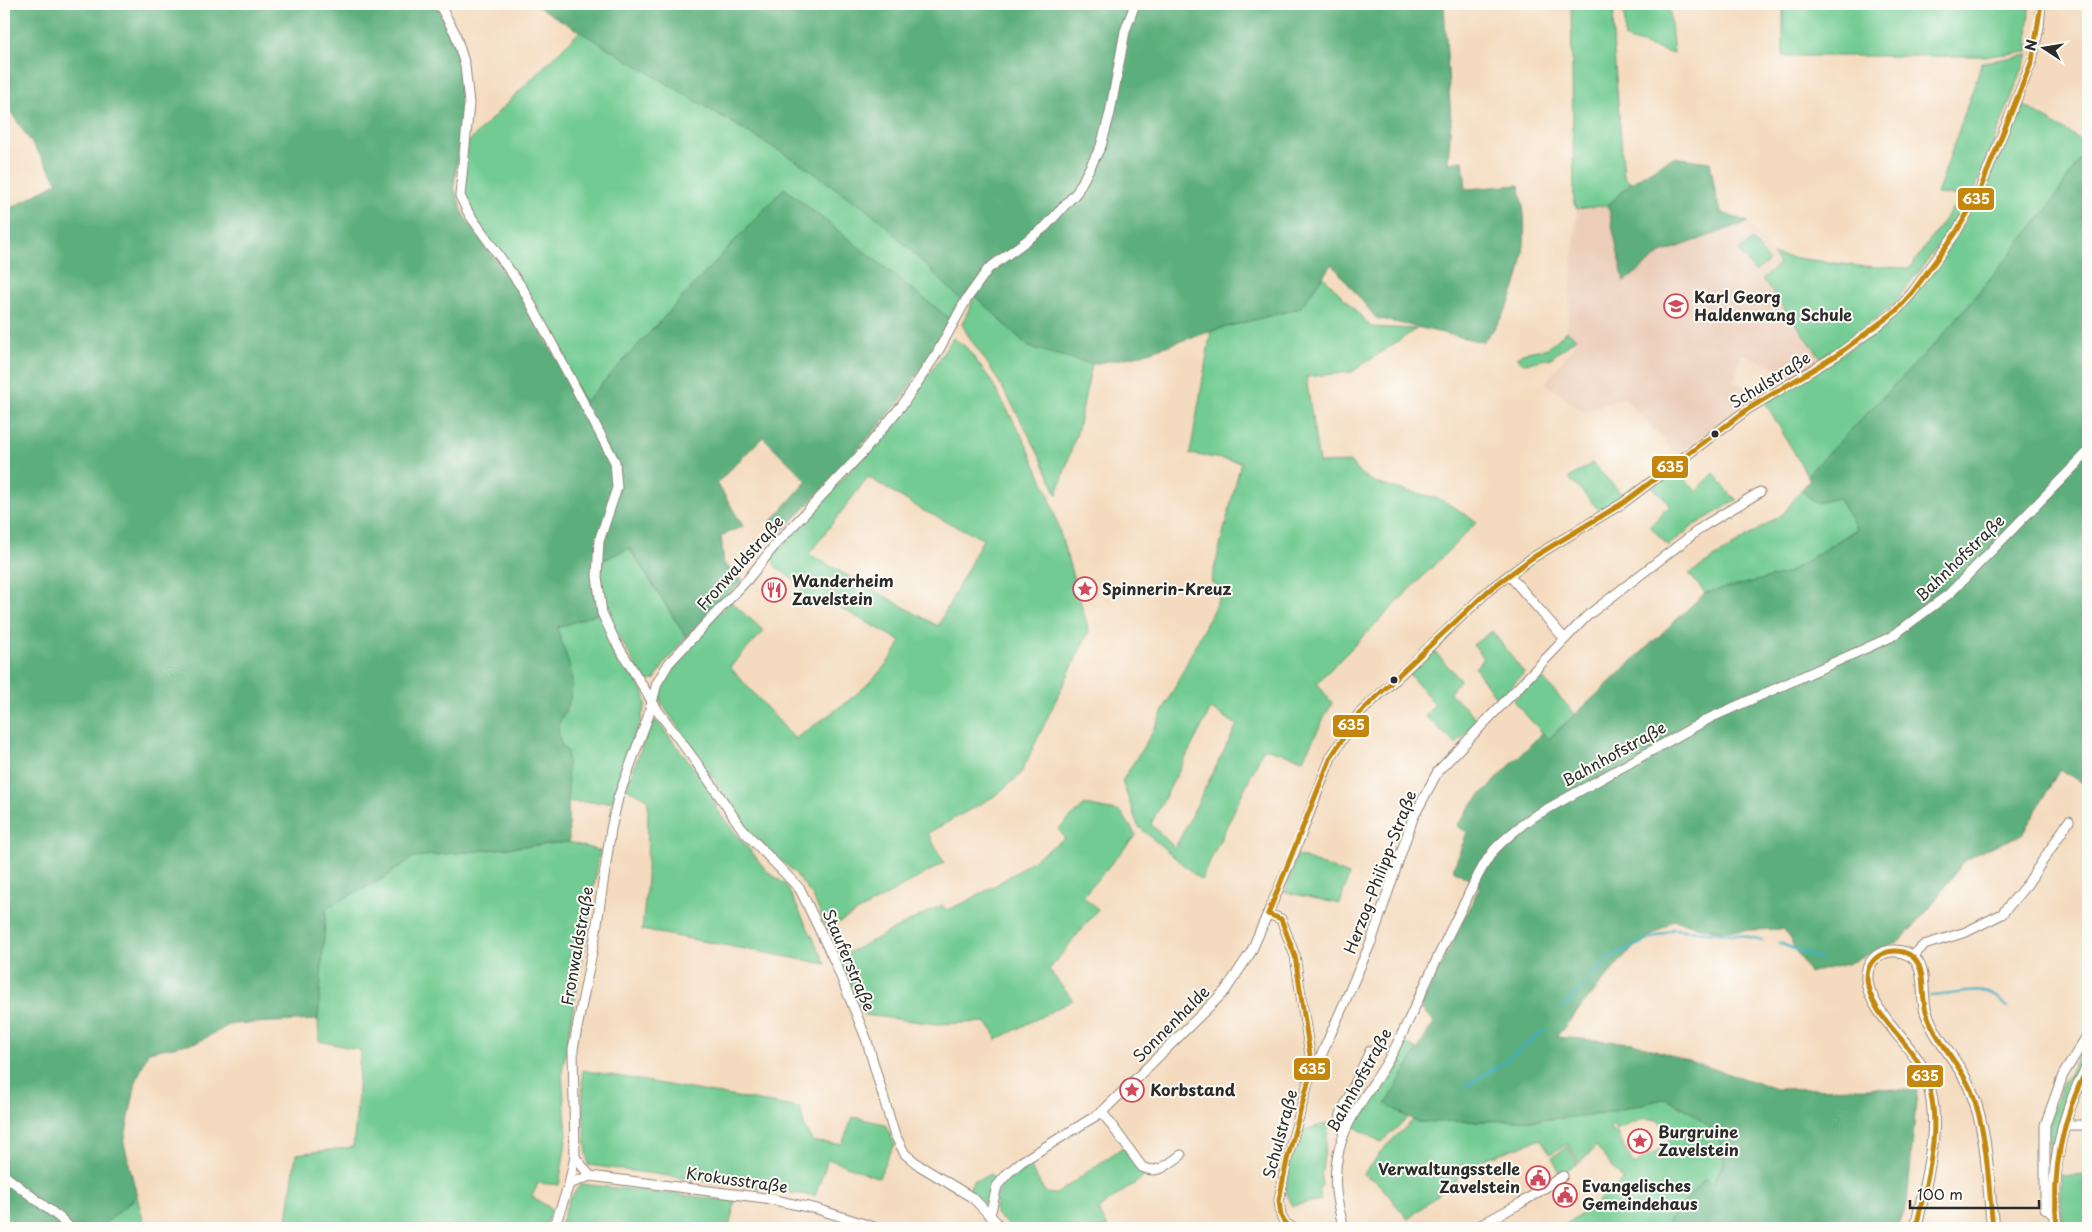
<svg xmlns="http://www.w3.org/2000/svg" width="2092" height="1232" font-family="'Playpen Sans',sans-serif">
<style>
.built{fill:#ebcdb9}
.green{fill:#71cb92;stroke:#4e7b5e;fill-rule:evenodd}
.forest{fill:#5caf7c;stroke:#446d54}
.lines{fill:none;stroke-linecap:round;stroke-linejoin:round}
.stream{stroke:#43afc1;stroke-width:2.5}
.minor-casing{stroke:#908375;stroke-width:11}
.major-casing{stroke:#908375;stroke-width:13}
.minor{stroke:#fff;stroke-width:9}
.major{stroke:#fff;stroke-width:11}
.bus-1-casing{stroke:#fdfcf7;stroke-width:9}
.bus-1{stroke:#c4870b;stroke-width:5}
.bus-dot{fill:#2b2b2b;stroke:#fdfcf7;stroke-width:2}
.labels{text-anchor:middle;stroke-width:4;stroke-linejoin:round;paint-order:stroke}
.poi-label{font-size:16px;font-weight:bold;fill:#2b2b2b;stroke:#fdfcf7;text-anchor:start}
.street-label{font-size:16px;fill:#2b2b2b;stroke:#fdfcf7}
.line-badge{stroke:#fdfcf7;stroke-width:2}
.badge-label{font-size:14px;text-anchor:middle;font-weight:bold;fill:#fff}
</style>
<rect width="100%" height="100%" fill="#fdfcf7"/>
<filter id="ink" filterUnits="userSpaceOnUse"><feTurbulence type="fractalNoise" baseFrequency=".02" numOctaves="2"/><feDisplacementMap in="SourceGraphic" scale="10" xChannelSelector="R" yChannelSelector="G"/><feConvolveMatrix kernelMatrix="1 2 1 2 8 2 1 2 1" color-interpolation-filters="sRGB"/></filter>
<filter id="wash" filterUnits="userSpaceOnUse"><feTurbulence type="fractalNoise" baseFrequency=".0096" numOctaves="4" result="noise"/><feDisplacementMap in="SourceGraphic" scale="20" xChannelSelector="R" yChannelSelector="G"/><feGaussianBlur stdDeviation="1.12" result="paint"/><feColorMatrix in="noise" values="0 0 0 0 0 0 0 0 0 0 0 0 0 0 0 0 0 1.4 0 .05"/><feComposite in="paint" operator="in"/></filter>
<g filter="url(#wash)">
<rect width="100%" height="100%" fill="#f4dbbf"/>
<polygon class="built" points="1608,205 1624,282 1661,253 1748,222 1779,263 1762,279 1823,360 1797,376 1742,354 1733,381 1763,395 1737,411 1676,454 1624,398 1583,412 1545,383 1578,340 1567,331 1577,209"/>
<g class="green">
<polygon points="1571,4 1614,4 1613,40 1624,177 1631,183 1608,205 1577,209 1574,204"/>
<polygon points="1624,4 1669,4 1674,54 1625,39"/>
<polygon points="1783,4 2029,4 2028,52 1984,56 1783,56"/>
<polygon points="580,31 803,165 879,219 960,299 950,319 784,188 585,402 464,199 463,187 468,142"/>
<polygon points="2028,55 1972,197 1956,223 1893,305 1823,360 1762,279 1779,264 1773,255 1858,266 1910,268 1961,196 1937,194 1982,62"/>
<polygon points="2020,103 2088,144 2088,147 2046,211 1943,335 1807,475 1765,402 1870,336 1959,233"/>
<polygon points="1752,240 1769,261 1755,272 1739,251"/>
<path d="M1323 276 1371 327 1416 329 1352 372 1306 377 1319 463 1351 462C1367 491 1412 488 1441 500 1453 506 1466 515 1477 522L1317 683 1332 703 1303 759 1264 748 1201 880 1138 826 1122 781 1152 733 1223 590 1211 582 1241 462 1190 454 1211 331 1300 308ZM1211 709 1237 725 1175 848 1151 824Z"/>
<path d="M975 296 1029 347 1092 364 1078 429 1057 495C1039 451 1016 410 991 369 982 354 970 341 962 324Z"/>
<polygon points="1567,331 1576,338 1551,358 1524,364 1517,358 1522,353 1548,348"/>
<path d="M953 338 966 347 990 379 1024 440 1048 492 1089 631 1020 775 993 797 928 833 944 863 827 929 813 897 795 873 749 831 660 701 663 683 691 643 730 601 764 631 730 667 795 739C833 711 880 684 901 641L824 599 792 604 804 587 776 567 771 558 908 406ZM868 477 924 511 983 539 938 626 809 554Z"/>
<polygon points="1592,463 1623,495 1600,511 1569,478"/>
<polygon points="1676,469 1696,491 1714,473 1727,491 1737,500 1693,526 1668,546 1650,526 1670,505 1653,487"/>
<polygon points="1801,490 1816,503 1838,498 1858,528 1786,574 1705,593 1689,574 1784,513"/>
<polygon points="629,548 686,637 665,663 655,679 646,682 603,611 601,594 601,561"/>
<polygon points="599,613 644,693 646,704 612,802 568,802 567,752 558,741 558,723 569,706 557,628"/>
<polygon points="1492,631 1524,673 1498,700 1475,668 1484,658 1473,645"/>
<polygon points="1432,649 1460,679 1450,693 1478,720 1456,744 1425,716 1435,704 1408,673"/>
<polygon points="1539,674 1575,714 1548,739 1513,701"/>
<polygon points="656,720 703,779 720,814 766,870 786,885 826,964 642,930 647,879 648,799 626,788 649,728"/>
<path d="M1085 805 1121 812 1136 835 1083 896 1098 909 1049 970 1073 1000 996 1040 994 1032 985 1022 937 1024 864 1015 838 958 942 905 946 910C989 894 1027 864 1065 838L1058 829Z"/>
<polygon points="569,842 600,851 562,1073 567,1136 559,1185 538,1183 532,1197 552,1209 544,1228 286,1228 296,1154 353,1147 357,1108 360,1050 319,1041 318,1020 325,908 384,878 413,857"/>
<polygon points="1297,855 1349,875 1340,904 1285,892"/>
<path d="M2088 1041V1058L2077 1075 2064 1103 2051 1165C2038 1120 2065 1077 2088 1041Z"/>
<polygon points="1404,1042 1417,1050 1387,1104 1408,1118 1381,1142 1353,1126"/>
<polygon points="582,1070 800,1108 805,1129 813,1142 842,1144 853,1117 885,1124 895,1145 886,1159 879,1178 828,1159 815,1196 588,1165 583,1113"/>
<path d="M1667 1098 1692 1113 1718 1134 1724 1162 1712 1185 1705 1178 1662 1228H1560L1585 1212 1623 1180 1596 1146 1580 1163 1568 1144 1550 1154 1541 1139 1481 1160 1408 1219 1378 1183 1363 1174 1385 1147 1413 1120 1418 1122 1539 1120 1601 1114ZM1645 1118 1657 1120 1673 1136 1657 1151 1634 1165 1616 1131 1613 1133 1610 1127 1613 1125 1616 1130Z"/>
<path d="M1329 1123 1321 1176 1322 1186 1319 1187 1321 1200 1292 1206C1278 1185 1294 1152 1301 1131Z"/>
<path d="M1123 1147 1144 1177 1098 1209 1108 1228H1010L995 1213C995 1186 1006 1177 1027 1162L1046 1193 1056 1194Z"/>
<polygon points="1568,1147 1578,1163 1560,1174 1552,1157"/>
<polygon points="990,1174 998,1181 991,1202 985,1204 969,1190 973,1180 979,1180"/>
<polygon points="2061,1174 2068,1176 2088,1175 2088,1228 2063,1228 2061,1204"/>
<polygon points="581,1184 735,1201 729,1228 559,1228 569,1200"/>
<polygon points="137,1196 145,1228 100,1228"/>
</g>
<g class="forest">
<path d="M4 4H435L453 33 461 68 465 106 454 186 464 216 519 293 553 353 585 402 784 188 950 319 946 330 899 403 827 485 784 529 776 533 768 525 807 481 763 437 717 483 743 526 721 536 724 564 743 580 686 637 630 548 601 561 593 573 599 613 557 628C562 645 571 664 572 681 574 713 544 723 567 752L569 842 413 857 384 878 326 908 318 1020 231 1024 198 1042 148 1052 136 1082 124 1143 137 1196 100 1228H4V212L58 182 4 102Z"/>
<path d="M534 4H1444L1451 121 1448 163 1463 161 1466 189 1519 185C1533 237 1521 302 1483 342L1376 318 1332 264 1300 308 1211 331 1136 356 1092 364 1029 347 975 296 960 299 879 219 803 165Z"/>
<polygon points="2088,147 2088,786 2060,769 2022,835 1986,849 1963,862 1928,910 1901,940 1847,964 1809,973 1784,929 1717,931 1673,920 1626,954 1556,1037 1633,1043 1776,1089 1875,1088 1917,1091 1907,1204 1898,1228 1662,1228 1705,1178 1712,1185 1724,1162 1718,1134 1692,1113 1667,1098 1601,1114 1539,1120 1417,1122 1386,1104 1434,1022 1420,1008 1480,886 1453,870 1467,832 1457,826 1472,804 1542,733 1549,739 1705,593 1786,574 1857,529 1838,498 1816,503 1801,490 1810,480 1807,475 1943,335 2046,211"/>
<polygon points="1673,157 1710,162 1717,201 1722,213 1748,222 1661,253 1624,282 1608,205 1631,183"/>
</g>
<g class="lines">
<g class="stream">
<polyline points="1779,943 1821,959"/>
<path d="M1930 996C1957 996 1987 980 2007 1007"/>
<polyline points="1563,1008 1610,957 1673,929 1741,935 1762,940"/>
<polyline points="1466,1086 1503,1063 1545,1030"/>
</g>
</g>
</g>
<g filter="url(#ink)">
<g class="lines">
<g class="minor-casing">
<g id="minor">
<polyline points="439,4 455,33 465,65 469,104 460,196 469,214 523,289 615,462 617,488 599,541 597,577 602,613 615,641 658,711 699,766 742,829 800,889 835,962 866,1038 894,1133 905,1154 920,1166 973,1198 1002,1228"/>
<polyline points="1510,576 1564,638"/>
<polyline points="1268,914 1281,919 1295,956 1312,1068 1287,1160 1279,1200 1281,1216 1285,1223 1293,1228"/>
<polyline points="1913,956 1924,945 1966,932 2002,914 2028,883 2069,821"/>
<polyline points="1312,1068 1321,1056 1371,942 1413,818 1438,771 1587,616 1705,525 1760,492"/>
<path d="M1102 1112 1142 1167C1158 1175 1167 1165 1181 1155"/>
<polyline points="2063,1125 2088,1125"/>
<polyline points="1346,1128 1340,1123 1341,1114 1370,1051"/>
<polyline points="575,1157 590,1176"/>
<polyline points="4,1175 60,1218 70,1228"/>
<polyline points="569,1184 590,1176 765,1198 817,1209 877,1228"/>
<polyline points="990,1215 997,1186 1008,1173 1021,1162 1102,1112 1225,991 1251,952 1294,853 1331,757 1358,715 1489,590 1532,558 1623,503 1748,409 1837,355 1876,327 1896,311 1912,293 1955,234 1977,197 2032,61 2039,27 2041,4"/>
<polyline points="2055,1215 2045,1208 2045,1125 2063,1075 2088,1034"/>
<polyline points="554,1228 569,1184 575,1157 573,1049 595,937 611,829 618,798 648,717 657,683 669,663 748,579 776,544 864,451 903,404 937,353 966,300 988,269 1045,227 1077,192 1101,146 1110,113 1125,31 1135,4"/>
<path d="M1344 1228C1336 1201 1332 1178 1339 1150 1348 1111 1380 1080 1397 1044 1421 996 1441 947 1466 900 1474 883 1482 865 1494 850 1505 838 1518 828 1531 818L1710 718 1891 637 1949 594 2088 452"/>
<polyline points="1475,1228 1521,1203 1563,1176"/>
</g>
</g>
<g class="major-casing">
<g id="major">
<path d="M1916 1228C1926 1177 1947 1115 1921 1066 1907 1040 1869 1009 1867 980 1865 956 1889 945 1908 954 1929 964 1920 995 1926 1012 1936 1042 1960 1062 1971 1091 1989 1135 1987 1182 1993 1228"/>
<path d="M2057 1228C2049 1173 2061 1115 2088 1066"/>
</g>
</g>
<use href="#minor" class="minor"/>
<use href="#major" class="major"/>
<g class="bus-1-casing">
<g id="bus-1">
<polyline points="1268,914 1331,757 1358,715 1403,671 1489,590 1532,558 1623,503 1748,409 1837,355 1896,311 1912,293 1955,234 1977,197 2032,61 2041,4"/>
<polyline points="1268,914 1281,919 1295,956 1312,1068 1287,1160 1279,1200 1281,1216 1285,1223 1293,1228"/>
<path d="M1916 1228C1927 1177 1948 1115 1920 1065 1905 1037 1869 1013 1867 979 1866 957 1891 944 1910 955 1928 967 1920 993 1926 1011 1935 1041 1959 1062 1971 1090 1988 1134 1988 1182 1993 1228"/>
<path d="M2057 1228C2051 1170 2062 1118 2088 1066"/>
</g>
</g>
<use href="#bus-1" class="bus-1"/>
</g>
</g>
<defs>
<g id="school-ring" transform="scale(1.25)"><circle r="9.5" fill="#fdfcf7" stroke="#d1495b" stroke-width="1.5"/><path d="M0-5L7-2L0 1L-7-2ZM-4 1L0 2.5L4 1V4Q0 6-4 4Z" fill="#d1495b"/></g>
<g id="sight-ring" transform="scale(1.25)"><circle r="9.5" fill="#fdfcf7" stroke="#d1495b" stroke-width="1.5"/><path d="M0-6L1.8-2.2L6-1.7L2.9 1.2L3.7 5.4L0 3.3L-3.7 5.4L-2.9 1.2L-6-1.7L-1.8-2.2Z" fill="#d1495b"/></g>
<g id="restaurant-ring" transform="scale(1.25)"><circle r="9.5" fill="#fdfcf7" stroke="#d1495b" stroke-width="1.5"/><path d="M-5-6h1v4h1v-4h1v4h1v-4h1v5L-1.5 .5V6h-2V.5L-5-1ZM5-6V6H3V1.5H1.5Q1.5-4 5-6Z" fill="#d1495b"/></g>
<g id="civic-ring" transform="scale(1.25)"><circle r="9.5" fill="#fdfcf7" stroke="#d1495b" stroke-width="1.5"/><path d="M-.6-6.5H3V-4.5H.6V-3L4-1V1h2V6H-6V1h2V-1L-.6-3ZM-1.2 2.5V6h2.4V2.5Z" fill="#d1495b"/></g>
</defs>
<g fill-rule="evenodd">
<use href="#school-ring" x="1676" y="306"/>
<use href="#sight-ring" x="1085" y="589"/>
<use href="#restaurant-ring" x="774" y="590"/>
<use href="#sight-ring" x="1132" y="1090"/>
<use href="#sight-ring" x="1640" y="1141"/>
<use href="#civic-ring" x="1538" y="1178"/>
<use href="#civic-ring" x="1565" y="1195"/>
</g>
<g class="bus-dot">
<circle cx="1715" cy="434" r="4.5"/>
<circle cx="1394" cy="680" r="4.5"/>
</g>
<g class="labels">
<g class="poi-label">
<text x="1694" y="303">Karl Georg<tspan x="1694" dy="18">Haldenwang Schule</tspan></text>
<text x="792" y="587">Wanderheim<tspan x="792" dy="18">Zavelstein</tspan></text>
<text x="1102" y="595">Spinnerin-Kreuz</text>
<text x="1150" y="1096">Korbstand</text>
<text x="1658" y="1138">Burgruine<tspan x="1658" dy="18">Zavelstein</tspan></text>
<text x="1520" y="1175" text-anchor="end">Verwaltungsstelle<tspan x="1520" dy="18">Zavelstein</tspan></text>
<text x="1582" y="1192">Evangelisches<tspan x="1582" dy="18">Gemeindehaus</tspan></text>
</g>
<g class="street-label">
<text transform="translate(1770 380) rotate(-32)" y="6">Schulstraße</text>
<text transform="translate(1960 558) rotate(-44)" y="6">Bahnhofstraße</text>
<text transform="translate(740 563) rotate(-48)" y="6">Fronwaldstraße</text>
<text transform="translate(1614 754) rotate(-29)" y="6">Bahnhofstraße</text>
<text transform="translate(1380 872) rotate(-69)" y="6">Herzog-Philipp-Straße</text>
<text transform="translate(577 946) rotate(-80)" y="6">Fronwaldstraße</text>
<text transform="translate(849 960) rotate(67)" y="6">Stauferstraße</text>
<text transform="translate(1171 1024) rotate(-45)" y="6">Sonnenhalde</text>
<text transform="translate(1359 1080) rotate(-61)" y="6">Bahnhofstraße</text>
<text transform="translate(1280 1134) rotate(-75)" y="6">Schulstraße</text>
<text transform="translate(737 1180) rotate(8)" y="6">Krokusstraße</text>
</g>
</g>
<g class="line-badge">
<rect x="1957" y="187" width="38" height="24" rx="5" fill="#c4870b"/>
<rect x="1651" y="455" width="38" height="24" rx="5" fill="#c4870b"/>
<rect x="1332" y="714" width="38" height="24" rx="5" fill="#c4870b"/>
<rect x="1293" y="1057" width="38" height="24" rx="5" fill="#c4870b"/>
<rect x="1906" y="1064" width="38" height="24" rx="5" fill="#c4870b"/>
</g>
<g class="badge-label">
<text x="1976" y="204">635</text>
<text x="1670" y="472">635</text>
<text x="1351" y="730">635</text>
<text x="1312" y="1074">635</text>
<text x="1925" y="1081">635</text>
</g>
<rect width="2092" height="1232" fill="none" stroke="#fdfcf7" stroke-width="20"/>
<g transform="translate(2044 48) rotate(282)" stroke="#fdfcf7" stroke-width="4" paint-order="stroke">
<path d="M0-4L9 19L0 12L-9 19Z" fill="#2b2b2b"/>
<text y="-8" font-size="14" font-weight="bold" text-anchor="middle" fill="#2b2b2b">N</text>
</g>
<path d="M1910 1200v8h129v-8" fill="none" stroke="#2b2b2b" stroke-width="2.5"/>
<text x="1917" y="1200" font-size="15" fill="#2b2b2b" stroke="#fdfcf7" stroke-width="4" paint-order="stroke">100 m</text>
</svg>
